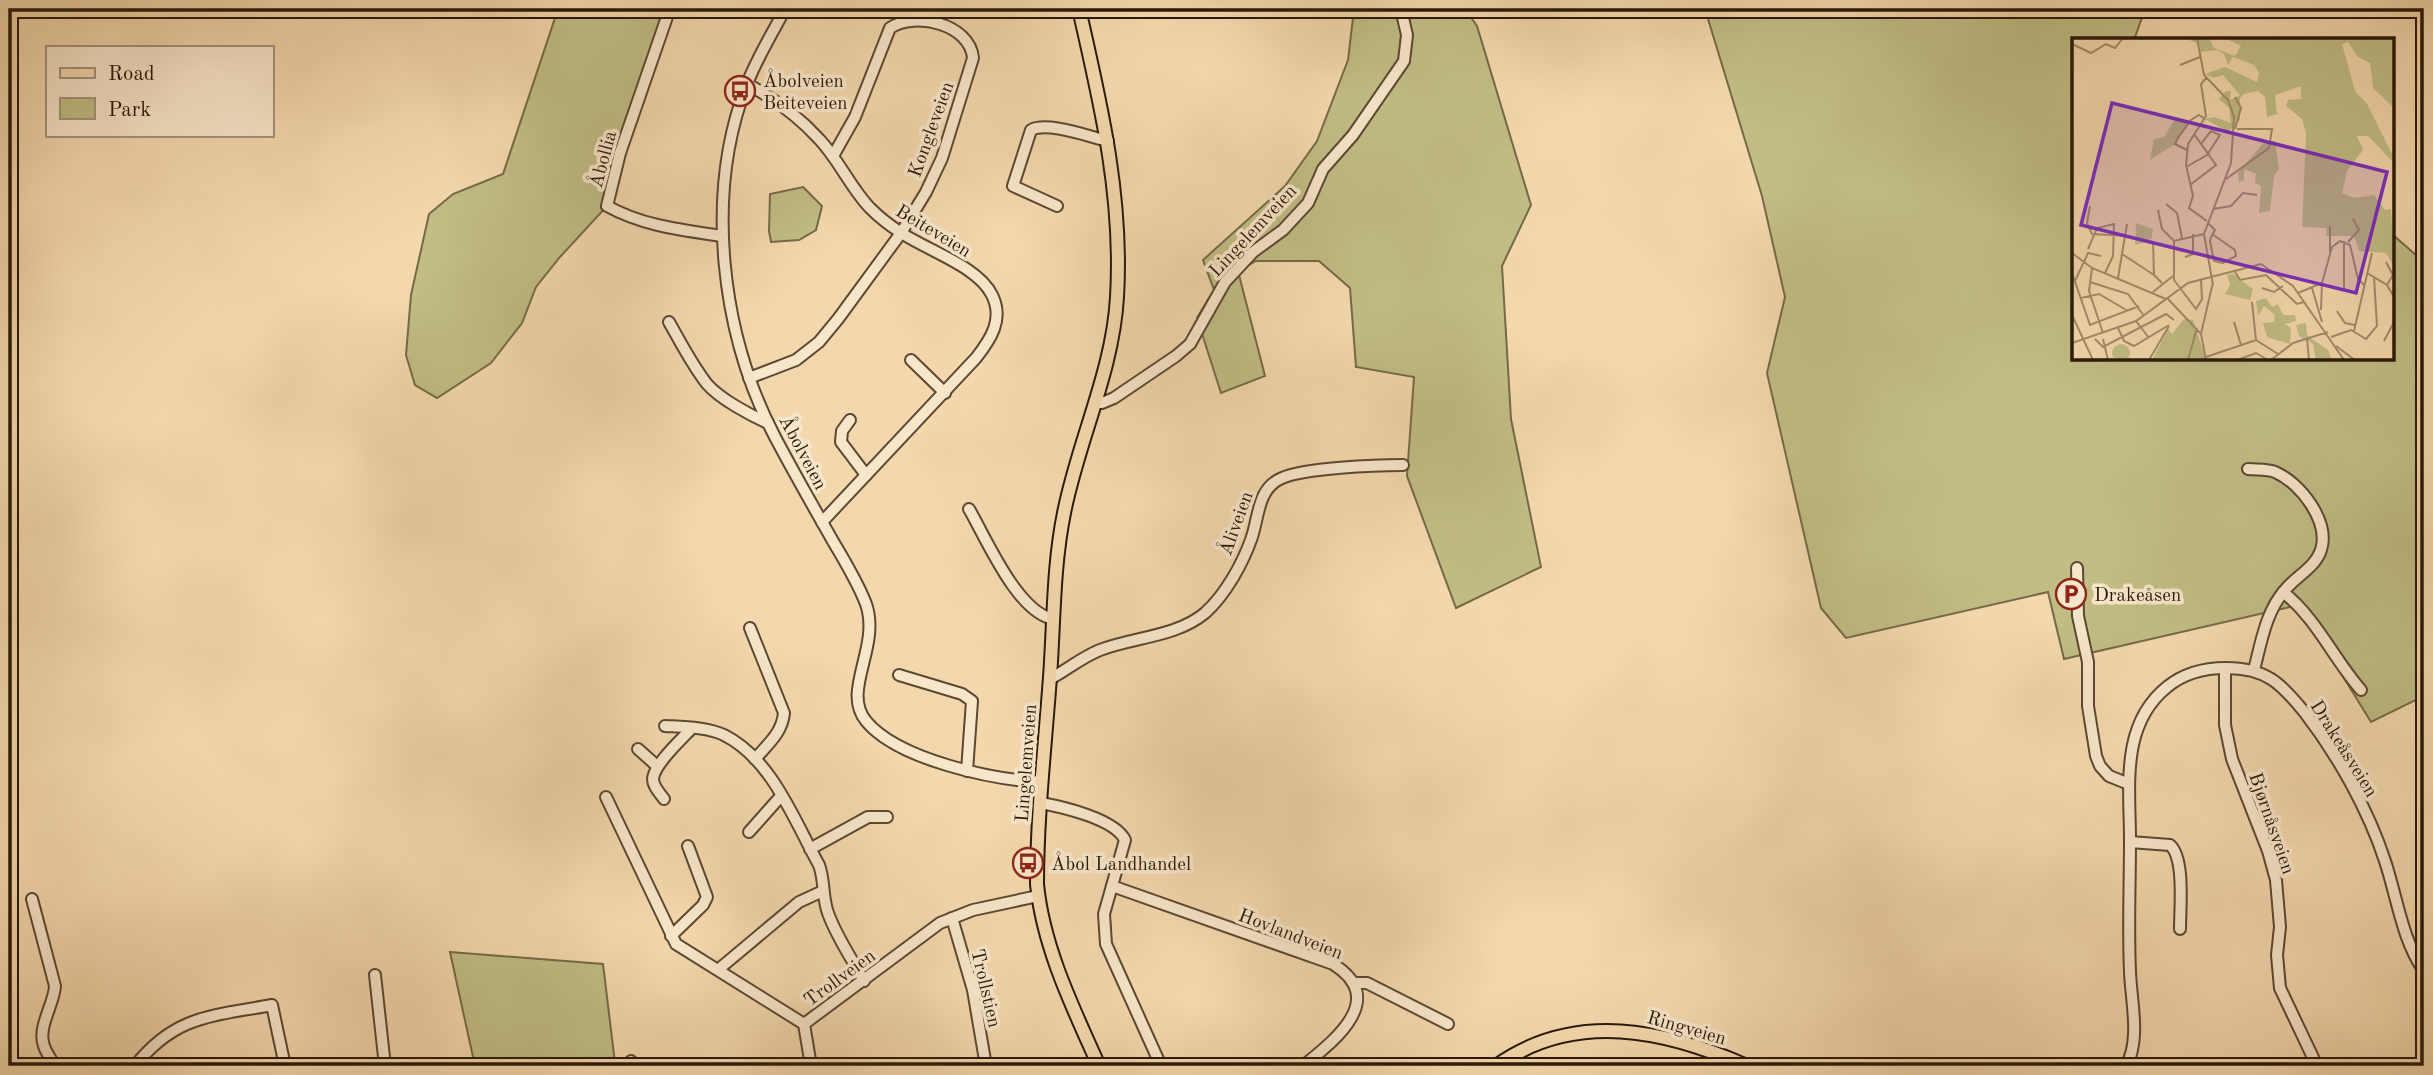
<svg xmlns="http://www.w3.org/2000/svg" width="2433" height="1075" font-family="'Old Standard TT',serif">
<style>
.green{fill:#c1bd85;stroke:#756a47;stroke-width:2}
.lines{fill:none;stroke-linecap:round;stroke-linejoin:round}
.minor-casing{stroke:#5c4832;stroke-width:14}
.major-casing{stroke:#291809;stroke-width:16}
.minor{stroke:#f8e6ca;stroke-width:10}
.major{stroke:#f4d8ad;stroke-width:12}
.labels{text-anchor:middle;stroke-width:7;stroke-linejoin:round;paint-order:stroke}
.poi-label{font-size:19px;fill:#291809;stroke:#f8e6ca;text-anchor:start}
.street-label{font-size:19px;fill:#291809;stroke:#f8e6ca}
.inset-road{fill:none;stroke:#a38b6b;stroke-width:2}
.view{fill:#7b2cbf;fill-opacity:0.15;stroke:#7b2cbf;stroke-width:3.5}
.inset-edge{fill:none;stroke:#291809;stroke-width:3.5}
</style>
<rect width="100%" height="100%" fill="#f4d8ad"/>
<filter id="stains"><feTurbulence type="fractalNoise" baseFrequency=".00286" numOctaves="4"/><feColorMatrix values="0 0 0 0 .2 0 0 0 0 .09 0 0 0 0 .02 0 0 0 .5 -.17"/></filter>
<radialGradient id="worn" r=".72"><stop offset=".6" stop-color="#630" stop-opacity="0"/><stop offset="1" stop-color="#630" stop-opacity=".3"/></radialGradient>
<g class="green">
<polygon points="558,9 671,9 607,206 560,257 536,287 522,323 491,363 437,398 415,385 406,355 411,295 429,214 453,194 503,174"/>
<polygon points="1354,9 1465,9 1477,26 1531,205 1502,266 1511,419 1541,567 1456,608 1407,476 1414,377 1356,367 1350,288 1319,261 1256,261 1238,271 1265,376 1221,393 1197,318 1214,290 1203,260 1285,186 1317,141 1348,60"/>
<polygon points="1705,9 2145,9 2134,40 2074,40 2074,359 2393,359 2393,235 2424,262 2424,696 2371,722 2299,605 2064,659 2048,592 1846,638 1821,608 1767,373 1785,297 1762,196"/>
<polygon points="803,187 822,206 816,230 799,240 771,242 769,231 770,194"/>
<polygon points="450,952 603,964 615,1063 609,1066 475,1066"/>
</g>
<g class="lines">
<g class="minor-casing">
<g id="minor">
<path d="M671 9 668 14 620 153 607 206C643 226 682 230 722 236"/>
<path d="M785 9C772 34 757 58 747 84 704 194 721 334 775 437 794 473 814 508 834 543 846 563 858 583 866 604 881 647 841 691 866 721 898 760 994 780 1042 782"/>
<path d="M747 84C773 98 799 117 819 139 839 160 850 187 870 208 879 217 889 225 900 232 926 250 978 266 992 295 1004 319 991 339 976 358L822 522"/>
<path d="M1057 206 1013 186 1031 130C1047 121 1090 137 1108 141"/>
<path d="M669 322C681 343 692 365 707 384 720 399 750 415 768 423"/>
<polyline points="911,360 945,393"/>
<path d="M749 378 796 360 819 342 838 319 901 233 926 192 942 158 973 58C970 24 915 11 890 28L855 117 833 156"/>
<polyline points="1095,403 1102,403 1114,398 1176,356 1190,344 1225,282 1253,252 1283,230 1308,203 1323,169 1353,135 1404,61 1407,35 1401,9"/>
<polyline points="850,420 842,431 841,442 866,475"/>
<path d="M2248 469C2257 470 2267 469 2275 472 2301 483 2330 522 2321 550 2315 568 2296 576 2285 590 2266 611 2261 643 2254 670"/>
<path d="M969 509C986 538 1018 614 1054 619"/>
<polyline points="2077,568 2078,616 2088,662 2088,706 2096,756 2100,766 2109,776 2129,784"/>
<path d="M2283 592C2317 619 2333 658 2361 690"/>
<path d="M750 628 784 713C782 733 768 744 755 759"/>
<polyline points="2225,668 2225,725 2232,759 2268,851 2276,880 2280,927 2277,955 2280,988 2317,1066"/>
<polyline points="899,675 962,694 972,701 967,771"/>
<path d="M1050 679C1067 670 1082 657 1100 650 1134 637 1176 637 1205 613 1226 594 1243 563 1252 537 1259 515 1258 488 1282 478 1304 468 1376 465 1403 465"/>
<path d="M665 726C683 727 707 727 724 735 772 759 794 820 819 865 825 881 822 897 828 913 836 936 852 959 864 981"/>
<polyline points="638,749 657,766"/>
<polyline points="606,797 676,944 804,1024 940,923 973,910 1038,896"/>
<path d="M664 799C660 793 653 787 653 779 654 764 682 739 692 728"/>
<path d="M1041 803C1063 807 1115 819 1125 840L1104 914 1106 944 1161 1066"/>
<polyline points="749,832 781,796"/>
<path d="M2130 842 2170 845C2185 858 2180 908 2180 929"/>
<polyline points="810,849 868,817 887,817"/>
<path d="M1112 886 1333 964C1389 999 1334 1041 1303 1066"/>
<path d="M32 899 55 986C54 1005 37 1027 44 1046 46 1053 52 1060 55 1066"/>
<polyline points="952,918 973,990 986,1066"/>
<polyline points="671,936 703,905 707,897 688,846"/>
<polyline points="719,969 799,902 823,891"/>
<polyline points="375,975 385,1066"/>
<polyline points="1353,983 1367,983 1448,1024"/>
<polyline points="804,1024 811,1066"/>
<polyline points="631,1061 633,1066"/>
<path d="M135 1066C175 1015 213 1016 272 1005L285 1066"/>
<path d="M2126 1066C2141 1040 2131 1001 2130 972 2128 928 2130 884 2130 840 2130 786 2120 725 2167 687 2184 673 2205 668 2226 668 2266 668 2281 683 2305 713 2338 756 2368 809 2385 861 2397 897 2402 940 2424 971"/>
</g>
</g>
<g class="major-casing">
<g id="major">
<path d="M1079 9C1101 105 1123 198 1117 297 1113 371 1078 441 1064 513 1053 567 1054 623 1050 677 1045 746 1037 815 1037 884 1043 947 1073 1008 1099 1066"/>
<path d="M1496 1066C1575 1010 1665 1030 1747 1066"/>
</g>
</g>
<use href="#minor" class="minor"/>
<use href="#major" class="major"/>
</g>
<defs>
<g id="bus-ring" transform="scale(1.575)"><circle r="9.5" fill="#f8e6ca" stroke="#8f2418" stroke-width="1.5"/><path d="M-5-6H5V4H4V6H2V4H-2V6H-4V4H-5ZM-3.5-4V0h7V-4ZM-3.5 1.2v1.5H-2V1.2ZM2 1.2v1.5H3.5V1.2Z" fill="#8f2418"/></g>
<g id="parking-ring" transform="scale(1.575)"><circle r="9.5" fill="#f8e6ca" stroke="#8f2418" stroke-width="1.5"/><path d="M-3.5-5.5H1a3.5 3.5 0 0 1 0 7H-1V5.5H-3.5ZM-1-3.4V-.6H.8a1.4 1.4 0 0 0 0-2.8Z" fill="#8f2418"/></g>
</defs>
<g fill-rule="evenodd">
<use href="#bus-ring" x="740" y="91"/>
<use href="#parking-ring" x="2071" y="594"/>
<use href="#bus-ring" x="1028" y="863"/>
</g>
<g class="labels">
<g class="poi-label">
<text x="763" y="87">Åbolveien<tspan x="763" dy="22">Beiteveien</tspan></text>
<text x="2094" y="601">Drakeåsen</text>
<text x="1051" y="870">Åbol Landhandel</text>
</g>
<g class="street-label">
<text transform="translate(930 129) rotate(-70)" y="7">Kongleveien</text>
<text transform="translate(602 159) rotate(-75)" y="7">Åbollia</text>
<text transform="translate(934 230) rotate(31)" y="7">Beiteveien</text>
<text transform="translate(1252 230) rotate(-47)" y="7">Lingelemveien</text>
<text transform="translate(804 452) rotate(62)" y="7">Åbolveien</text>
<text transform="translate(1235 523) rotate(-70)" y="7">Åliveien</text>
<text transform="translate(2345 748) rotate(58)" y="7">Drakeåsveien</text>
<text transform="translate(1025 763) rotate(-86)" y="7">Lingelemveien</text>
<text transform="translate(2273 823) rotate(71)" y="7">Bjørnåsveien</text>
<text transform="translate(1291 933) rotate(21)" y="7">Hovlandveien</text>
<text transform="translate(839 977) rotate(-36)" y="7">Trollveien</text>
<text transform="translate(987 988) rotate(77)" y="7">Trollstien</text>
<text transform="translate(1687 1027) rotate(16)" y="7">Ringveien</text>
</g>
</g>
<g transform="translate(2072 38)">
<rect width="322" height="322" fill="#f4d8ad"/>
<path d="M113 0H137L142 10 163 18 169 8 153 0H322V70L301 50 298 25 286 19 276 4 270 6 283 53 295 66 322 120V137V125L302 104 296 98H285L291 112 275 133 270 155 282 160 302 157 313 172 319 171 322 228 314 215 287 213 282 198H254V190L230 189 234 95 230 81 214 68 216 62 229 61V48L203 57 205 76 195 79 193 59 186 53 172 56 168 60V82L156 94 133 81 142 79 159 85 157 70 147 61 154 53H159L158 62 168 57 151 37 142 40 133 36 153 29 185 44 187 35 182 27 161 19 156 27 152 16 145 12 129 14 127 6ZM104 79 118 83 103 106 78 122 82 101 92 99ZM193 103H203L207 131 202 138 198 173 187 175 189 148 183 145 184 136 172 131V143L167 144 166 135ZM64 185 81 191 79 203 63 207ZM161 236 181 251 178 262 153 256 158 247 155 237ZM194 260 200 269 206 266 211 277H223L224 283 213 286 219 290 218 306 195 299 191 285 202 284 203 277 192 268 186 278 184 263ZM112 281 121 282 134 322H80L96 291 100 296ZM234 285 235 297 256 312 260 322H244L241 306 227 298 224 287ZM40 315a9 9 0 1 1 18 0a9 9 0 1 1-18 0Z" fill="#c1bd85"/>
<path class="inset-road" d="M125 0 132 37 156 62 162 79 159 125 132 196 141 247M0 6 19 15 34 6 43 10 51 0M108 27 128 19M134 40 129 46 134 78 116 106 114 127 121 158 117 170 135 183M163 59 169 70 163 91M115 112 103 106 106 100 119 82 127 77 133 81M114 129 135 117 148 97 139 93 129 106M154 141 197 110 200 91H165M118 147 144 127 122 96M94 166 105 175 110 200M18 168 15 185 20 196 57 198M141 171 159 168 171 155 185 157M86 172 90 191 102 203 132 196M137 186 143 192 139 199 138 203 142 223 151 225 164 218 163 212 140 196M81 203 82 237 90 245M102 203V242L124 271 130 261 129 241M276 204 287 192 281 181M16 211 25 190 42 186 41 218 33 235M258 214V188M0 215 20 230 94 261M50 216 82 237M113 219 121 216V196M314 224 321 237 315 247M20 230 17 253 31 295M163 234 168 242 194 237 225 266 232 264M0 235 18 287 67 268M295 235 315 247 322 259M46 240 55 186M3 243 16 215 29 218M18 244 56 256 72 278M190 250 202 254 211 248M240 250 250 284M272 251V203M81 254 101 238M226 255 250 245 260 209 268 203 278 207 286 241 292 247M9 260 27 256 56 273M96 261 129 296M180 264 184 302M249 272 250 245M265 273 273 285 283 287M0 277 21 322M64 283 77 300M162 284 169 307M46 290 52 303 62 308 97 287M282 293 300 215M259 299 279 292 294 301 305 288 302 239M23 301 31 309 94 276 102 282M31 301 36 322M235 301 237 322M312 303 322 284M0 305 64 283 116 245 189 226 221 248 272 322M264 308 283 322M134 319 184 302 206 316M77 322 97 288M116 322 125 290M134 322 129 296 141 244M165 322 184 315 196 322M199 322 221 305 256 294"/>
<path class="view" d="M40 65 315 134 284 255 9 187Z"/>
<rect width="322" height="322" class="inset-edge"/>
</g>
<rect width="2433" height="1075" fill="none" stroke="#f4d8ad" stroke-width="35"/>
<rect x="10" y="10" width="2412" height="1054" fill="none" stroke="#291809" stroke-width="3.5"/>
<rect x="18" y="18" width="2398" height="1040" fill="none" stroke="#291809" stroke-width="2"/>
<rect x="46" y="46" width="228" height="91" fill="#f8e6ca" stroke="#a5947d" stroke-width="2"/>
<rect x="60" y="68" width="35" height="10" fill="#f4d8ad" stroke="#a5947d" stroke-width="2"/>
<text x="108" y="80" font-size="21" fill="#291809">Road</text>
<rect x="60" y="98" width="35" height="21" fill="#c1bd85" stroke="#a5947d" stroke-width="2"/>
<text x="108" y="116" font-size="21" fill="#291809">Park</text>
<rect width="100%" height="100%" filter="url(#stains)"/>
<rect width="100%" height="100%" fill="url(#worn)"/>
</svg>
